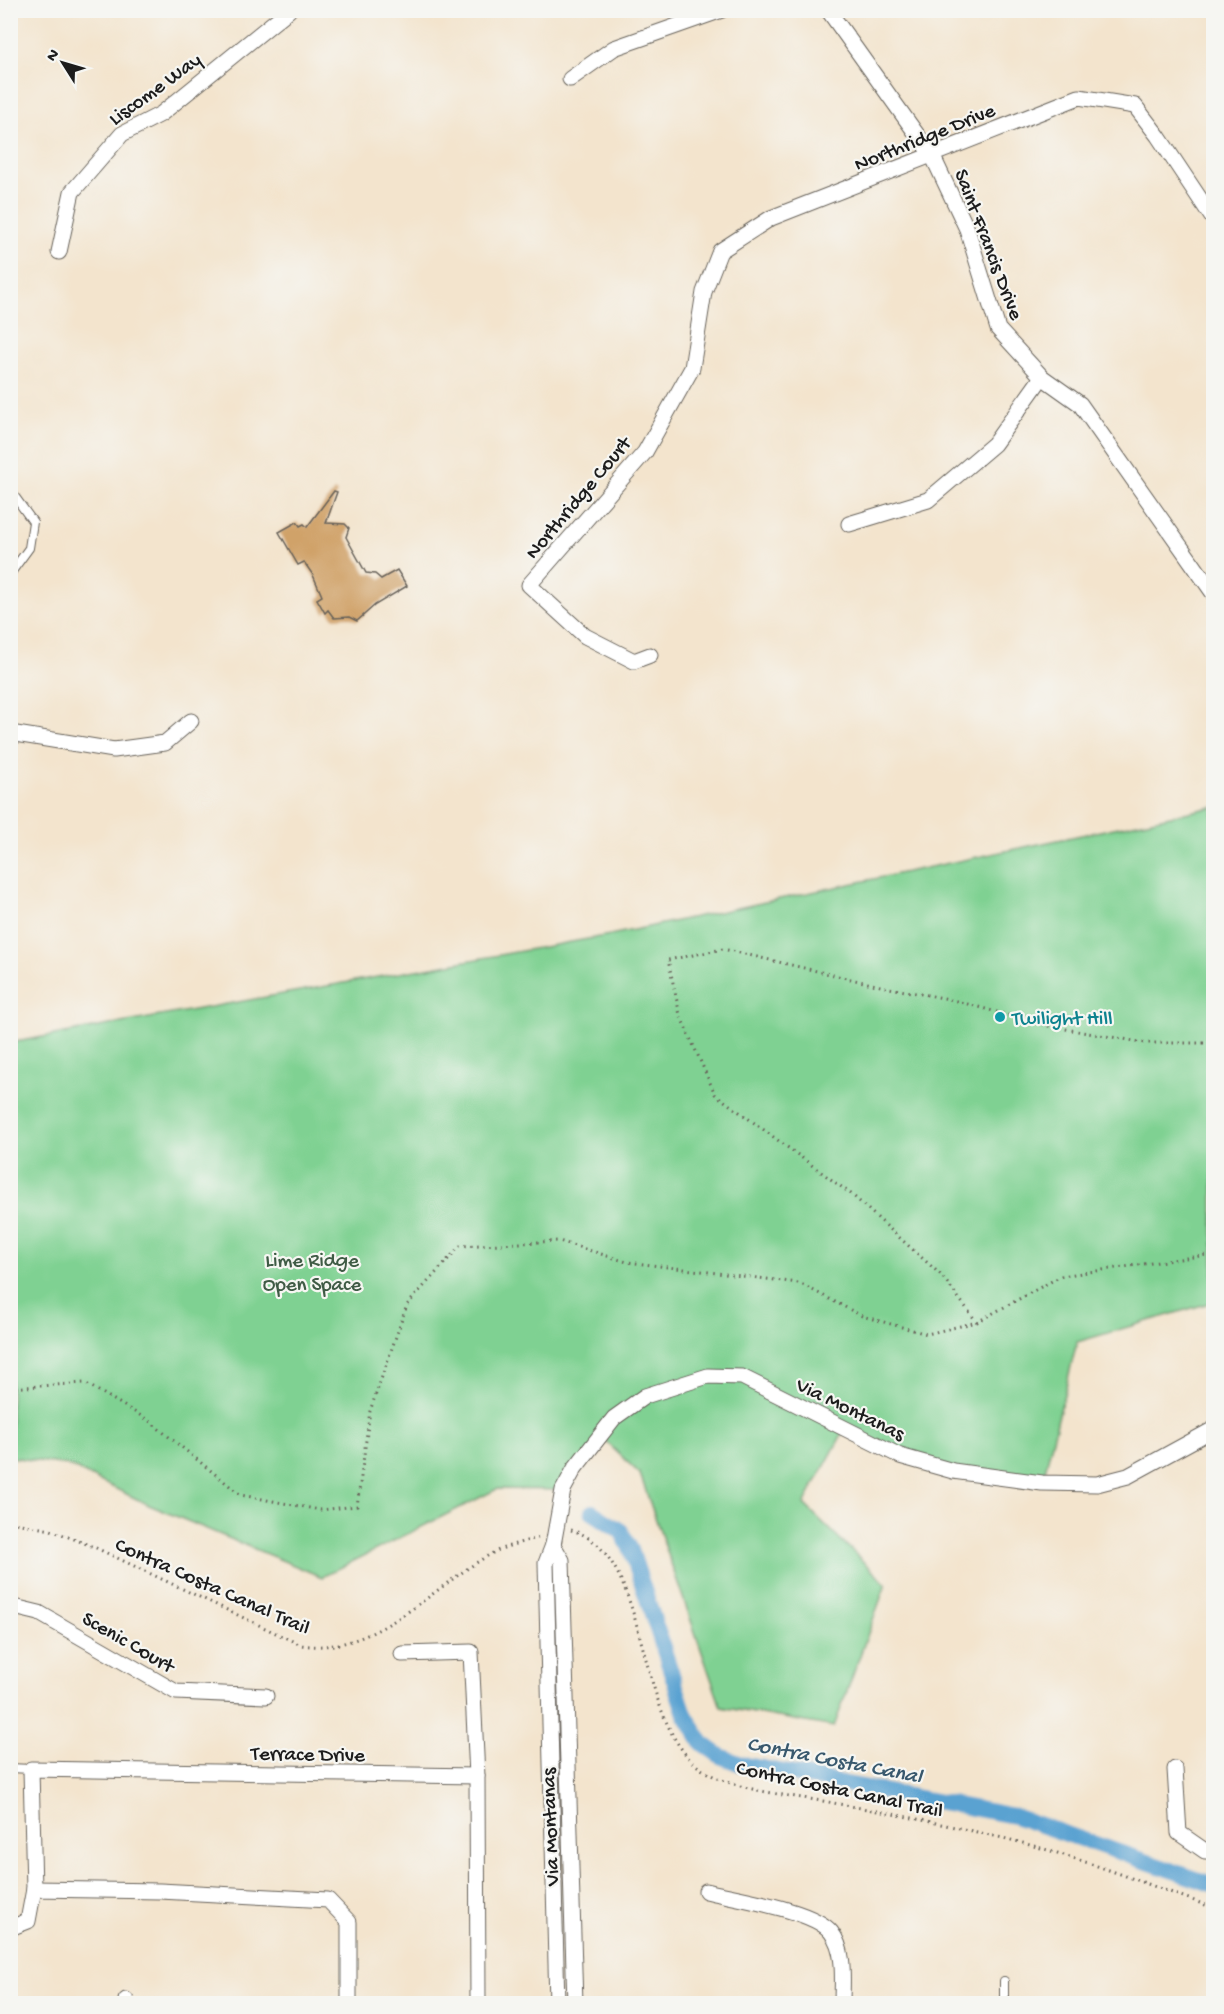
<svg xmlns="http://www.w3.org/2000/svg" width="1224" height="2014" font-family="'Gochi Hand',sans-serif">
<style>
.green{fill:#7fd192;stroke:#4e7657;stroke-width:1.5}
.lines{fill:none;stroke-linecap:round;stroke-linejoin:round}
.canal{stroke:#5aa2d1;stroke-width:16}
.building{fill:#d0a269}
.lane-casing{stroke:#67625a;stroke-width:10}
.street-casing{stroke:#67625a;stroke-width:17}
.path{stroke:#67625a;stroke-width:3;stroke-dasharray:1.5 4.5;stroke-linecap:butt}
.lane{stroke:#fff;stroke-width:8}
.street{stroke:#fff;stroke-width:15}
.culture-dot{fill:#0f9aa8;stroke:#f6f6f2;stroke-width:2}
.labels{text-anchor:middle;stroke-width:4.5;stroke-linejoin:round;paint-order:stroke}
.street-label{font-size:21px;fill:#1c1c1c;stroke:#f6f6f2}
.culture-label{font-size:21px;fill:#0d838f;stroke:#f6f6f2;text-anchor:start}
.park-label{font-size:21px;fill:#3f5b45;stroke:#f6f6f2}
.water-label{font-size:22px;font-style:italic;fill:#38586d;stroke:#f6f6f2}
</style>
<rect width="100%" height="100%" fill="#f6f6f2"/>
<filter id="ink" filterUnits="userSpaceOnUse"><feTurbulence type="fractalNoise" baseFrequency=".0167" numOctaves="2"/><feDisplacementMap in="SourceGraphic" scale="12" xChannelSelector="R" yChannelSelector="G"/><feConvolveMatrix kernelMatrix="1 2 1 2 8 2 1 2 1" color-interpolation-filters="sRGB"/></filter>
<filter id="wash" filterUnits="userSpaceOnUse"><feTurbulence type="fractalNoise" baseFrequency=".008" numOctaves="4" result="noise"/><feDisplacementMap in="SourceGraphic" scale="24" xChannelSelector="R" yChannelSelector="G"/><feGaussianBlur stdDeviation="1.35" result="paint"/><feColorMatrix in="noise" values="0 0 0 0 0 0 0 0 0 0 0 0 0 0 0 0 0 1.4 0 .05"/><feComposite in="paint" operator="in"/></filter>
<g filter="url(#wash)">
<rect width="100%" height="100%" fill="#f3e4cd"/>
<polygon class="green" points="1213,807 1213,1302 1077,1342 1042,1483 953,1471 845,1429 804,1504 886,1584 834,1727 721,1707 640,1474 600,1436 563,1490 497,1489 322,1577 149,1505 67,1465 11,1457 10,1043 610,935"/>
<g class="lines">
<polyline class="canal" points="592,1512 621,1531 631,1550 685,1714 702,1743 720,1756 741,1764 1014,1816 1214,1885"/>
</g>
<g id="blocks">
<polygon class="building" points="334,491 337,492 326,523 345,524 349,528 346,537 366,573 375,574 381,579 397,570 407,586 375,605 357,621 349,617 334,618 328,610 325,613 317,599 322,596 313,575 304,562 298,565 279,532 297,522 300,526 304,524 307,527"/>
</g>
</g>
<g filter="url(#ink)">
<use href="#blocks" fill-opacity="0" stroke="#67625a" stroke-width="1.5"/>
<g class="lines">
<g class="lane-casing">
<g id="lane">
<polyline points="10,490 33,522 29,548 10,574"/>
<polyline points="10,1768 31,1769"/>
<polyline points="1004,1981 1004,2004"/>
</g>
</g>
<g class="street-casing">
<g id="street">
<polyline points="828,10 933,157 967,229 998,329 1042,377 1080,404 1214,594"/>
<polyline points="570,79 614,48 722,10"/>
<polyline points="59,252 72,192 122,134 161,114 289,10"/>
<polyline points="849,524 928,500 994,444 1042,377"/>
<polyline points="650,655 634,661 585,636 529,585 645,452 692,368 704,292 720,251 771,218 1079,97 1135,106 1158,136 1214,220"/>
<polyline points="10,733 114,750 165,743 191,721"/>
<polyline points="553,1545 563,1490 575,1468 614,1418 645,1396 708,1376 742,1377 900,1456 953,1471 1042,1483 1097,1484 1128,1476 1214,1429"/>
<polyline points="10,1606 39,1613 176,1692 266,1696"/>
<polyline points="402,1654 471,1652 477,1776 478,2004"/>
<polyline points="1175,1769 1179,1833 1205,1851 1214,1851"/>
<polyline points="34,1889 31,1769 477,1776"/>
<path d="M706 1891C734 1898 814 1910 831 1932 846 1951 842 1981 842 2004"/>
<polyline points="10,1928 28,1921 34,1889 160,1891 328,1900 349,1922 349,2004"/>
<polyline points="126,2000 126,2004"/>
<polyline points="557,2004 546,1563 553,1545 562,1560 575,2004"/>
</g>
</g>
<g class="path">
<polyline points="977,1322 941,1275 851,1194 715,1094 680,1015 668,960 723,949 889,988 949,999 1048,1026 1146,1043 1214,1043"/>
<polyline points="10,1388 85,1383 148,1420 241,1495 320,1510 357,1506 370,1411 407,1305 460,1246 559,1241 627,1262 799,1283 862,1316 927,1334 977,1322 1061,1276 1214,1254"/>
<path d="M10 1522 51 1530 94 1547 301 1645C376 1656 431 1587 491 1554 505 1546 522 1542 538 1538"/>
<path d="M571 1530C652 1552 632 1718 700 1768 732 1792 799 1796 839 1804 896 1814 952 1826 1007 1839 1077 1856 1146 1884 1214 1908"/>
</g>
<use href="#lane" class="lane"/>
<use href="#street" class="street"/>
</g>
</g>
<circle class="culture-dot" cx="1000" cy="1017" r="6"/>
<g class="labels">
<g class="street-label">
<text transform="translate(154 88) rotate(-36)" y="7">Liscome Way</text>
<text transform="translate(924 136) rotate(-22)" y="7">Northridge Drive</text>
<text transform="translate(990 244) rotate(69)" y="7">Saint Francis Drive</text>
<text transform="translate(577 497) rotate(-50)" y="7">Northridge Court</text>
<text transform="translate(851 1408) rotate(26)" y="7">Via Montanas</text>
<text transform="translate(213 1585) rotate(24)" y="7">Contra Costa Canal Trail</text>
<text transform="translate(129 1641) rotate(30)" y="7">Scenic Court</text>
<text transform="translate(308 1753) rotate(1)" y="7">Terrace Drive</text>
<text transform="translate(840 1788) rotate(12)" y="7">Contra Costa Canal Trail</text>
<text transform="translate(549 1827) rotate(-92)" y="7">Via Montanas</text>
</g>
<g class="culture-label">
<text x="1012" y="1024">Twilight Hill</text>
</g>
<g class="park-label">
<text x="312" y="1266">Lime Ridge<tspan x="312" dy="24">Open Space</tspan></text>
</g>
<g class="water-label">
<text transform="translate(835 1758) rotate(11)" y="8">Contra Costa Canal</text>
</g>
</g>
<rect width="1224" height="2014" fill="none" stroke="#f6f6f2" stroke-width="36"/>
<g transform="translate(63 63) rotate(307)" stroke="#f6f6f2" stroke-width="4.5" paint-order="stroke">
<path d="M0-4.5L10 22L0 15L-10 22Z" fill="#1c1c1c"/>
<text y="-9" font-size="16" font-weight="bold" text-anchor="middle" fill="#1c1c1c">N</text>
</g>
</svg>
